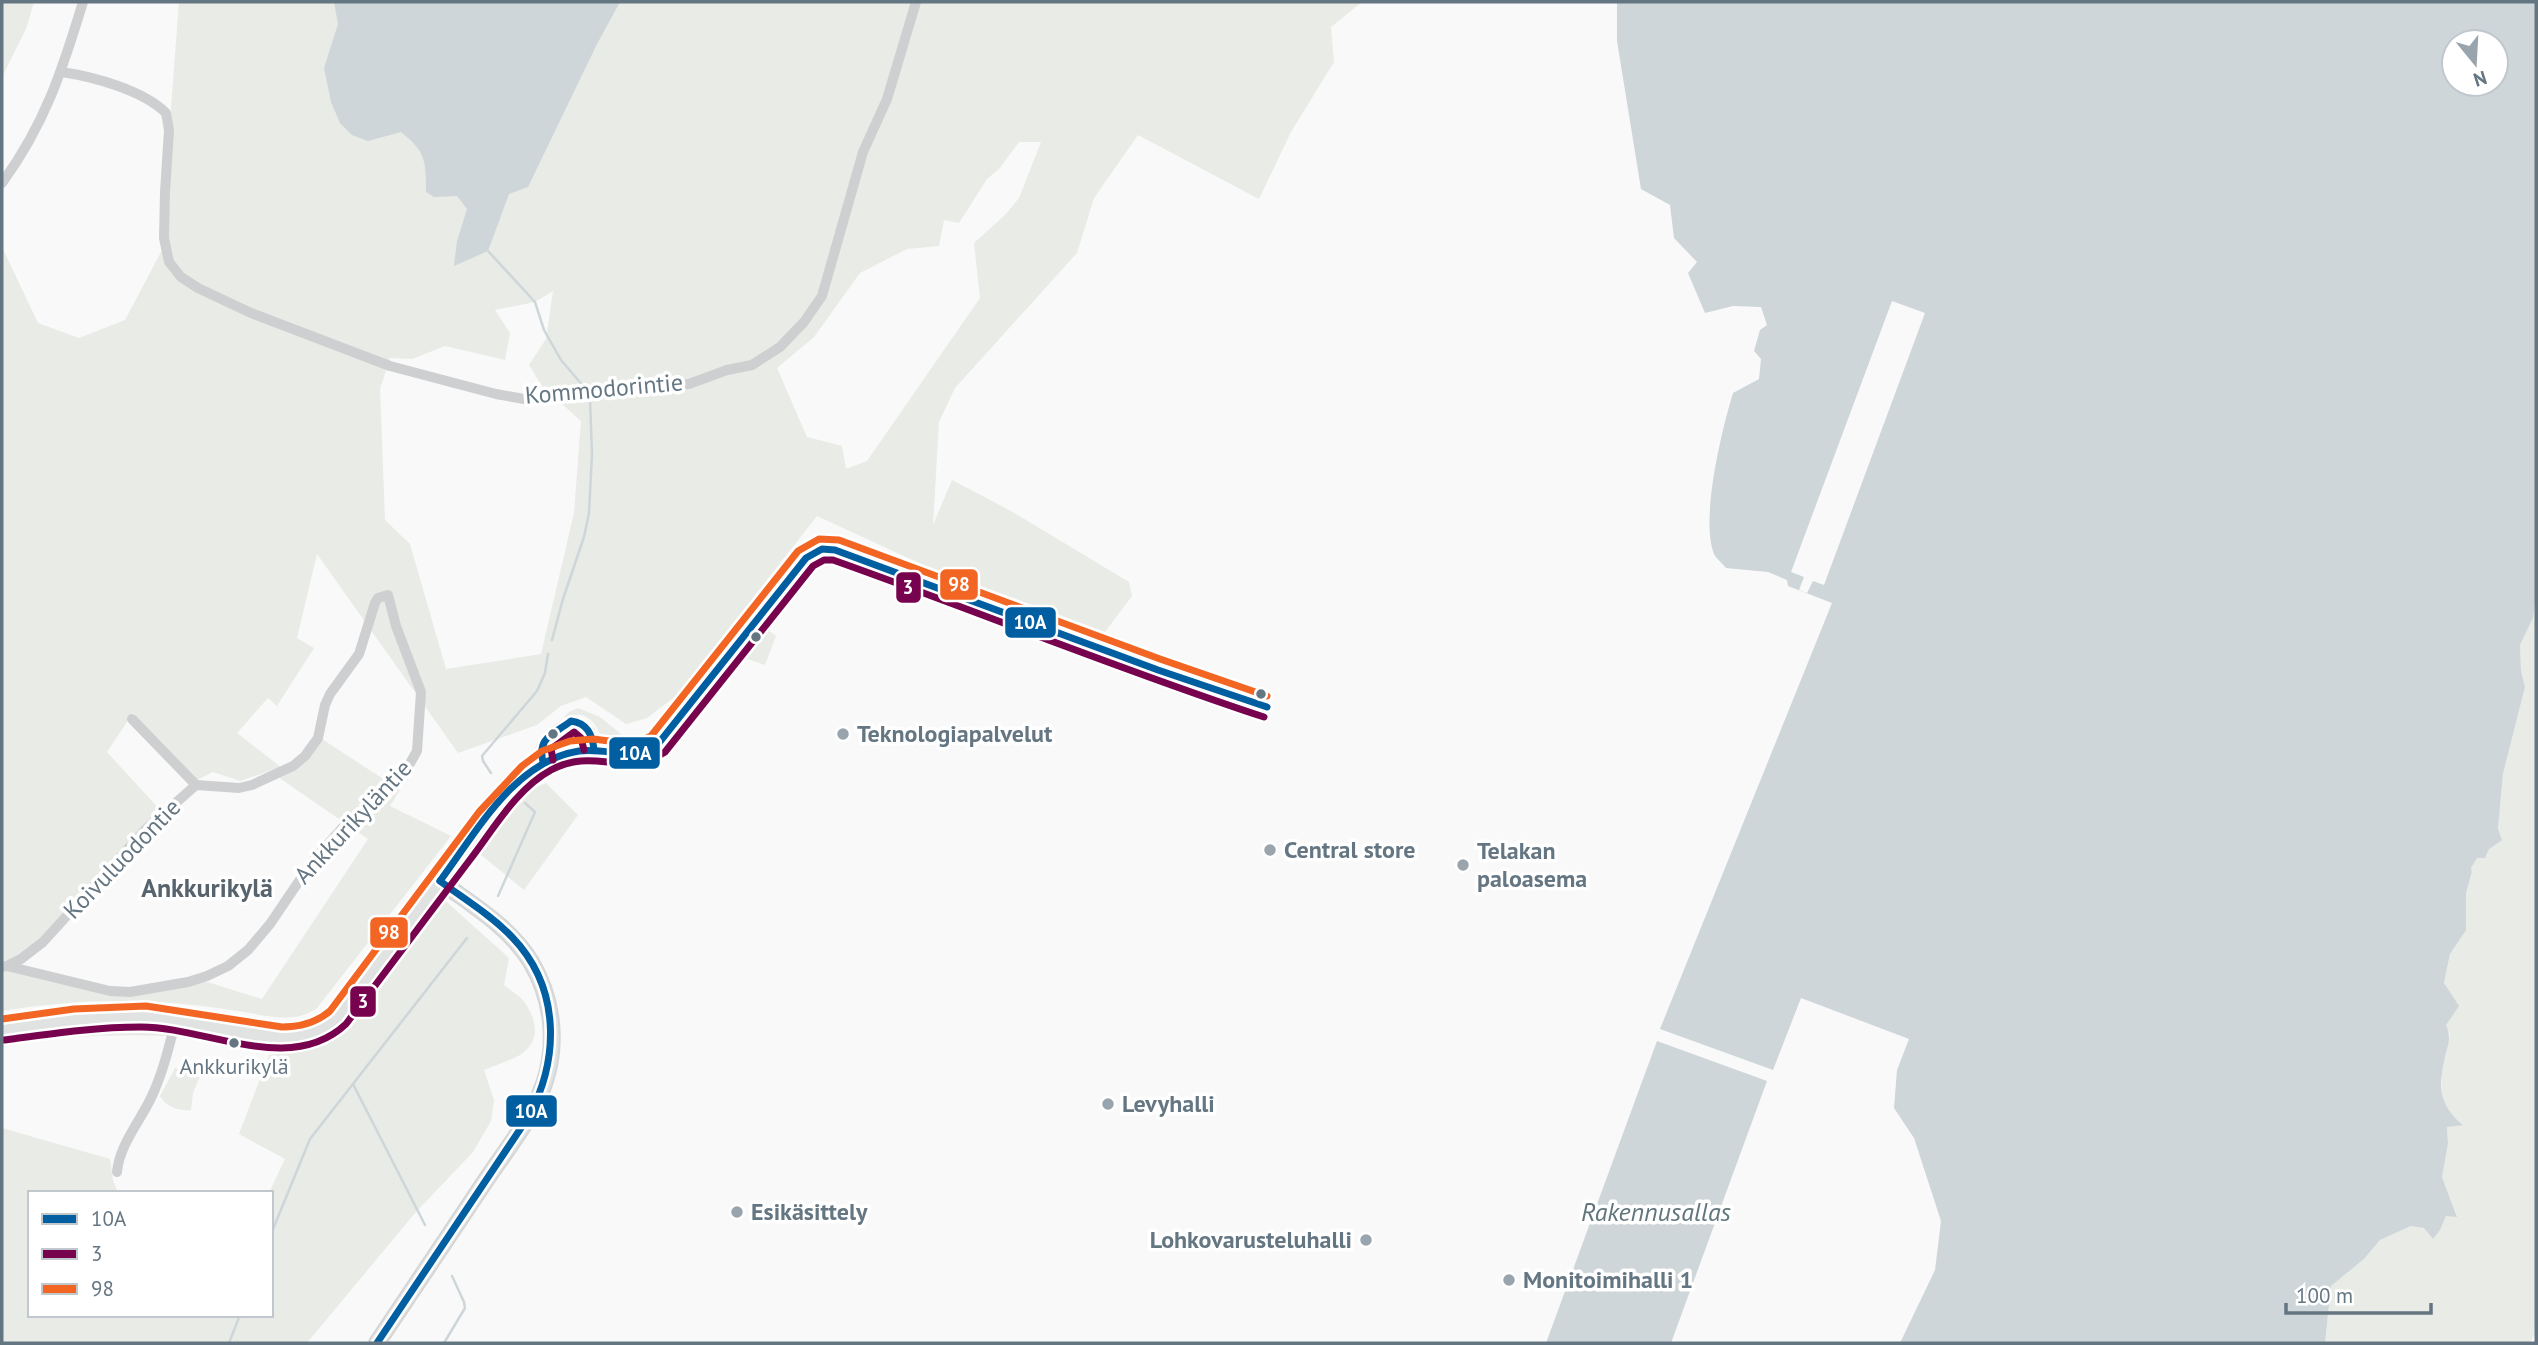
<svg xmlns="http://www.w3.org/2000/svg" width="2538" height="1345" font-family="'PT Sans',sans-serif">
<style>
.green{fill:#e8ebe6;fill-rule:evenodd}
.water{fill:#ced6d9;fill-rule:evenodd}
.pier{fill:#f9f9f9}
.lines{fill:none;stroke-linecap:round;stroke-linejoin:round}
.stream{stroke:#ced6d9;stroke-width:2.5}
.secondary-casing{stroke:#d5d6d7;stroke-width:18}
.street{stroke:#cecfd0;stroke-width:10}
.secondary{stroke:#e1e2e2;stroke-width:14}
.bus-1-casing{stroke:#fff;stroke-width:12}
.bus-2-casing{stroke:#fff;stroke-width:12}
.bus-3-casing{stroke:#fff;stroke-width:12}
.bus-1{stroke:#005ea1;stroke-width:7}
.bus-2{stroke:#77034e;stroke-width:7}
.bus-3{stroke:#f26522;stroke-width:7}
.bus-dot{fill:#657683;stroke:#fff;stroke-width:2.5}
.poi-dot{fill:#99a4ac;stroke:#fff;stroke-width:2.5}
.labels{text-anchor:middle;stroke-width:7;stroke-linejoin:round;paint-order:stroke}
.bus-label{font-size:22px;fill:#657683;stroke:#fff}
.street-label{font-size:24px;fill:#657683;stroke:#fff}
.poi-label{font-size:24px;font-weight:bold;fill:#657683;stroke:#fff;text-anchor:start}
.neighbourhood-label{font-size:26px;font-weight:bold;fill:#57646e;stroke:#fff}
.water-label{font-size:26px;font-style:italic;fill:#60757c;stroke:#fff}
.line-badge{stroke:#fff;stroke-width:2.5}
.badge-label{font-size:19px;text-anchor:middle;font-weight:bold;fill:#fff}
</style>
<rect width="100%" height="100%" fill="#f9f9f9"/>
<g class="green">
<polygon points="2,2 34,2 26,29 2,77"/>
<path d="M179 2H1362L1331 27 1334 62 1291 132 1259 199 1138 135 1094 198 1077 253 955 388 939 422 933 525 952 480 1011 511 1129 582 1132 596 1105 632 919 563 817 516 676 696 647 718 626 724 586 697 561 706 537 725 458 753 317 554 297 638 314 648 277 706 268 698 237 733 281 767 240 781 213 772 197 780 133 713 107 752 162 812 35 944 10 960 16 970 123 994 204 981 262 999 368 839 278 777 322 739 400 790 390 806 451 836 317 1008C295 1024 268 1016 244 1012 160 998 86 997 2 1011V247L38 323 79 338 125 320 169 237 171 108ZM1019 142H1041L1019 198 1005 215 974 243 980 298 867 461 846 469 842 446 807 437 777 368 814 337 860 273 907 249 939 246 944 220 959 223 987 179 1000 168ZM553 291 546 339 529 365 542 386 581 421 574 513 541 654 446 669 410 544 385 520 380 389 390 358 412 359 445 346 505 360 510 333 495 310 535 302Z"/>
<polygon points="2536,595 2536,1332 2530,1343 2325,1343 2331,1286 2364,1259 2380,1240 2411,1226 2440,1230 2446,1216 2457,1216 2442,1177 2448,1144 2447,1127 2462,1124 2448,1111 2442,1099 2442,1073 2450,1035 2446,1026 2450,993 2444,984 2450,954 2466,929 2466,893 2472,873 2471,868 2477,857 2489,849 2498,829 2503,774 2525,687 2521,671 2520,645 2533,618"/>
<polygon points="768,630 776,636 765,665 748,659 747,655"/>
<path d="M578 708 600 717 638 748C590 750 606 721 581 715 575 714 569 717 564 717L569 712Z"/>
<polygon points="576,726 582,730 582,739 548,748 561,734"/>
<polygon points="546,783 578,815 524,890 475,850 521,794"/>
<path d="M440 896 509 958 504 985C511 991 521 996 525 1003 538 1022 540 1042 520 1055 509 1061 496 1065 484 1070L494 1100 491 1121 473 1152 415 1213 307 1343H2V1128L110 1159 113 1180 118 1193H30V1315H271V1193H269L285 1159 239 1134 269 1055 301 1051 328 1044Z"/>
<path d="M143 1021 163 1024 167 1036C110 1034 57 1036 2 1047V1036L42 1028Z"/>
<path d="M175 1068 200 1076 193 1093 191 1110C180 1112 165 1106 160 1096Z"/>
</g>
<g class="water">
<path d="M334 2H620L597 44 528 187 509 194 488 251 454 266 457 241 467 209 457 196 434 197 426 192C426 161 426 152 401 132L368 141 352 135 340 123 331 102 324 68 338 24Z"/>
<path d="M1617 2H2536V595L2533 618 2520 645 2521 671 2525 687 2503 774 2498 829 2502 840 2489 849 2485 858H2477L2471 868 2472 872 2466 893V930L2450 954 2444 983 2459 1006 2446 1025C2451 1036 2449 1042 2446 1053 2439 1085 2436 1102 2463 1125L2447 1127 2448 1144 2442 1177 2457 1217 2446 1216 2440 1230 2433 1239 2424 1228 2411 1226 2380 1240 2364 1259 2331 1286 2325 1343H1900L1935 1270 1941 1221 1914 1138 1894 1108 1897 1070 1909 1039 1801 998 1773 1070 1660 1029 1832 603 1788 586 1787 580 1768 572 1726 568C1723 564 1718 560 1715 556 1699 523 1722 429 1733 393L1759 379 1761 359 1754 351 1760 330 1767 325 1761 307 1733 306 1705 313 1688 273 1697 262 1674 238 1670 205 1641 189 1617 41ZM2454 42H2496V84H2454Z"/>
<polygon points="1657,1041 1767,1081 1671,1343 1546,1343"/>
</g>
<polygon class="pier" points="1892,301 1925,313 1824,585 1813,581 1807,593 1799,590 1804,577 1791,572"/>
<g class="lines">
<g class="stream">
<polyline points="488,251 535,302 544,330 561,360 584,387"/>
<polyline points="552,640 563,599 584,537 589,513 592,454 590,399"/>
<polyline points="491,773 483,761 482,756 537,691 545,673 548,654"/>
<polyline points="498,896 535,812 525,803"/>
<polyline points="353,1084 425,1225"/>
<polyline points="271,1234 310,1139 467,938"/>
<polyline points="229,1343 240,1315"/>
<polyline points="444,1343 465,1308 464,1302 452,1276"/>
</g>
<g class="secondary-casing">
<g id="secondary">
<path d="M2 1030 76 1019 145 1016 281 1038C304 1038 321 1034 338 1018L480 829 513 789 543 762"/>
<path d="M377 1343C413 1289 450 1234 486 1180 508 1147 537 1113 547 1074 557 1036 551 996 531 962 510 927 472 905 440 881"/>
</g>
</g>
<g class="street">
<path d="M62 72C94 77 143 90 166 113L169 130 165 192 164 238 169 262 181 277 198 288 251 313 390 366 496 394 524 399 552 398 689 384 727 370 752 365 780 347 804 322 822 296 863 152 887 99 916 2"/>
<path d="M2 183C45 124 62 71 83 2"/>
<polyline points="132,719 196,785"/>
<path d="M594 749 590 731 576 721C565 722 547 734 542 745 539 750 541 757 543 762L563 754 594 749 637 756 645 754 658 744 806 558 815 552 828 549 923 580 1113 653 1267 707"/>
<polyline points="2,967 7,966 110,991 130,992 188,982 207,976 228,966 248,950 270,924 312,862 344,826 394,786 404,774 417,751 421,692 396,626 388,595 378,598 375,603 359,654 330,694 325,705 318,738 305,756 293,766 252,785 239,788 196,785 146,829 43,942 21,959 7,966"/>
<path d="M117 1172C119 1146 140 1121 151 1098 163 1073 169 1046 176 1020"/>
</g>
<use href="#secondary" class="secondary"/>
<g class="bus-1-casing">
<g id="bus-1">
<path d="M543 762C537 737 553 735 571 721 587 723 592 734 594 749"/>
<path d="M440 881C476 833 514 761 579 751 610 747 629 763 658 744L806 558 822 549 835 550 1158 670 1267 707"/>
<path d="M377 1343 529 1116C560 1057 560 987 512 937 491 915 464 899 440 881"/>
</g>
</g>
<g class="bus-2-casing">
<g id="bus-2">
<polyline points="553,760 551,749 574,732 581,738 584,750"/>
<path d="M4 1040C49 1034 95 1027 141 1027 206 1027 291 1076 346 1024 387 970 428 916 469 861 493 830 516 789 551 770 595 746 624 779 665 752L813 566 824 560H833C977 611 1118 669 1264 717"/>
</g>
</g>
<g class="bus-3-casing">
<path id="bus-3" d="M2 1019 74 1009 146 1006 282 1027C301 1027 316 1023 330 1011L479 812 522 766 542 751 570 741 593 739 633 744 651 736 798 551 819 539 839 540 1160 659 1267 696"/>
</g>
<use href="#bus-1" class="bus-1"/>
<use href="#bus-2" class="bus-2"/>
<use href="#bus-3" class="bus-3"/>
</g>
<g class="bus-dot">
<circle cx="756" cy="637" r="6"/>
<circle cx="1261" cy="694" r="6"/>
<circle cx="553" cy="734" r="6"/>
<circle cx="234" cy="1043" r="6"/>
</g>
<g class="poi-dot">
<circle cx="843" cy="734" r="7"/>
<circle cx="1270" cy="850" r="7"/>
<circle cx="1463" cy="865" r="7"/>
<circle cx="1108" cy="1104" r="7"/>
<circle cx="737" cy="1212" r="7"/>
<circle cx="1366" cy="1240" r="7"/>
<circle cx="1509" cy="1280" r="7"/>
</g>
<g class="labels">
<g class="bus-label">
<text x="234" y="1074">Ankkurikylä</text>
</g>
<g class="street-label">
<text transform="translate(604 389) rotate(-5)" y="8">Kommodorintie</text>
<text transform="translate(353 822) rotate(-47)" y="8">Ankkurikyläntie</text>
<text transform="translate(122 859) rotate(-46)" y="8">Koivuluodontie</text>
</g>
<g class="poi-label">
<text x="857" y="742">Teknologiapalvelut</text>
<text x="1284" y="858">Central store</text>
<text x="1477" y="859">Telakan<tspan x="1477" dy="28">paloasema</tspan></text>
<text x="1122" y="1112">Levyhalli</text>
<text x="751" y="1220">Esikäsittely</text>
<text x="1352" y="1248" text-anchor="end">Lohkovarusteluhalli</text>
<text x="1523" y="1288">Monitoimihalli 1</text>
</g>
<g class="neighbourhood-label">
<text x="207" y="897">Ankkurikylä</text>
</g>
<g class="water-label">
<text x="1656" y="1221">Rakennusallas</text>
</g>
</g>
<g class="line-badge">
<rect x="939" y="568" width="40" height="33" rx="7" fill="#f26522"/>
<rect x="895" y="571" width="27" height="33" rx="7" fill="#77034e"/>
<rect x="1004" y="606" width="53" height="33" rx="7" fill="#005ea1"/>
<rect x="608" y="736" width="53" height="34" rx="7" fill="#005ea1"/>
<rect x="369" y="916" width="40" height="33" rx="7" fill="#f26522"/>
<rect x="349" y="985" width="28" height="33" rx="7" fill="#77034e"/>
<rect x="505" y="1094" width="53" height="34" rx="7" fill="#005ea1"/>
</g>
<g class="badge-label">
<text x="959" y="591">98</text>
<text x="908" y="594">3</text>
<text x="1030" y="629">10A</text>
<text x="635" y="760">10A</text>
<text x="389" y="939">98</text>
<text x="363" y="1008">3</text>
<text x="531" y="1118">10A</text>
</g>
<rect width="2538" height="1345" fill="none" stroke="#657683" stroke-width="7"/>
<rect x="28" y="1191" width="245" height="126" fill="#ffffff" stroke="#c1c8cd" stroke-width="2"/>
<rect x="42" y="1214" width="35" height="10" fill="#005ea1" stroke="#c1c8cd" stroke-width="2"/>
<text x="91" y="1226" font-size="21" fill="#657683">10A</text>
<rect x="42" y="1249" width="35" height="10" fill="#77034e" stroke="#c1c8cd" stroke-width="2"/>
<text x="91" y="1261" font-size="21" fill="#657683">3</text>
<rect x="42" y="1284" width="35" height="10" fill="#f26522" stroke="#c1c8cd" stroke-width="2"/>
<text x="91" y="1296" font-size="21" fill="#657683">98</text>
<g transform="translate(2475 63) rotate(162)"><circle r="33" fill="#ffffff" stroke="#c1c8cd" stroke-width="2"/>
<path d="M0-5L12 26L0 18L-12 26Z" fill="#99a4ac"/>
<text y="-10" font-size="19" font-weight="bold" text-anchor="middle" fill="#657683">N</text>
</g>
<path d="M2286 1303v10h145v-10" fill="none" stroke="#657683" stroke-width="3.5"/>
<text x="2296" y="1303" font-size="21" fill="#657683" stroke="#ffffff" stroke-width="5" paint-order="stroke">100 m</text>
</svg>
